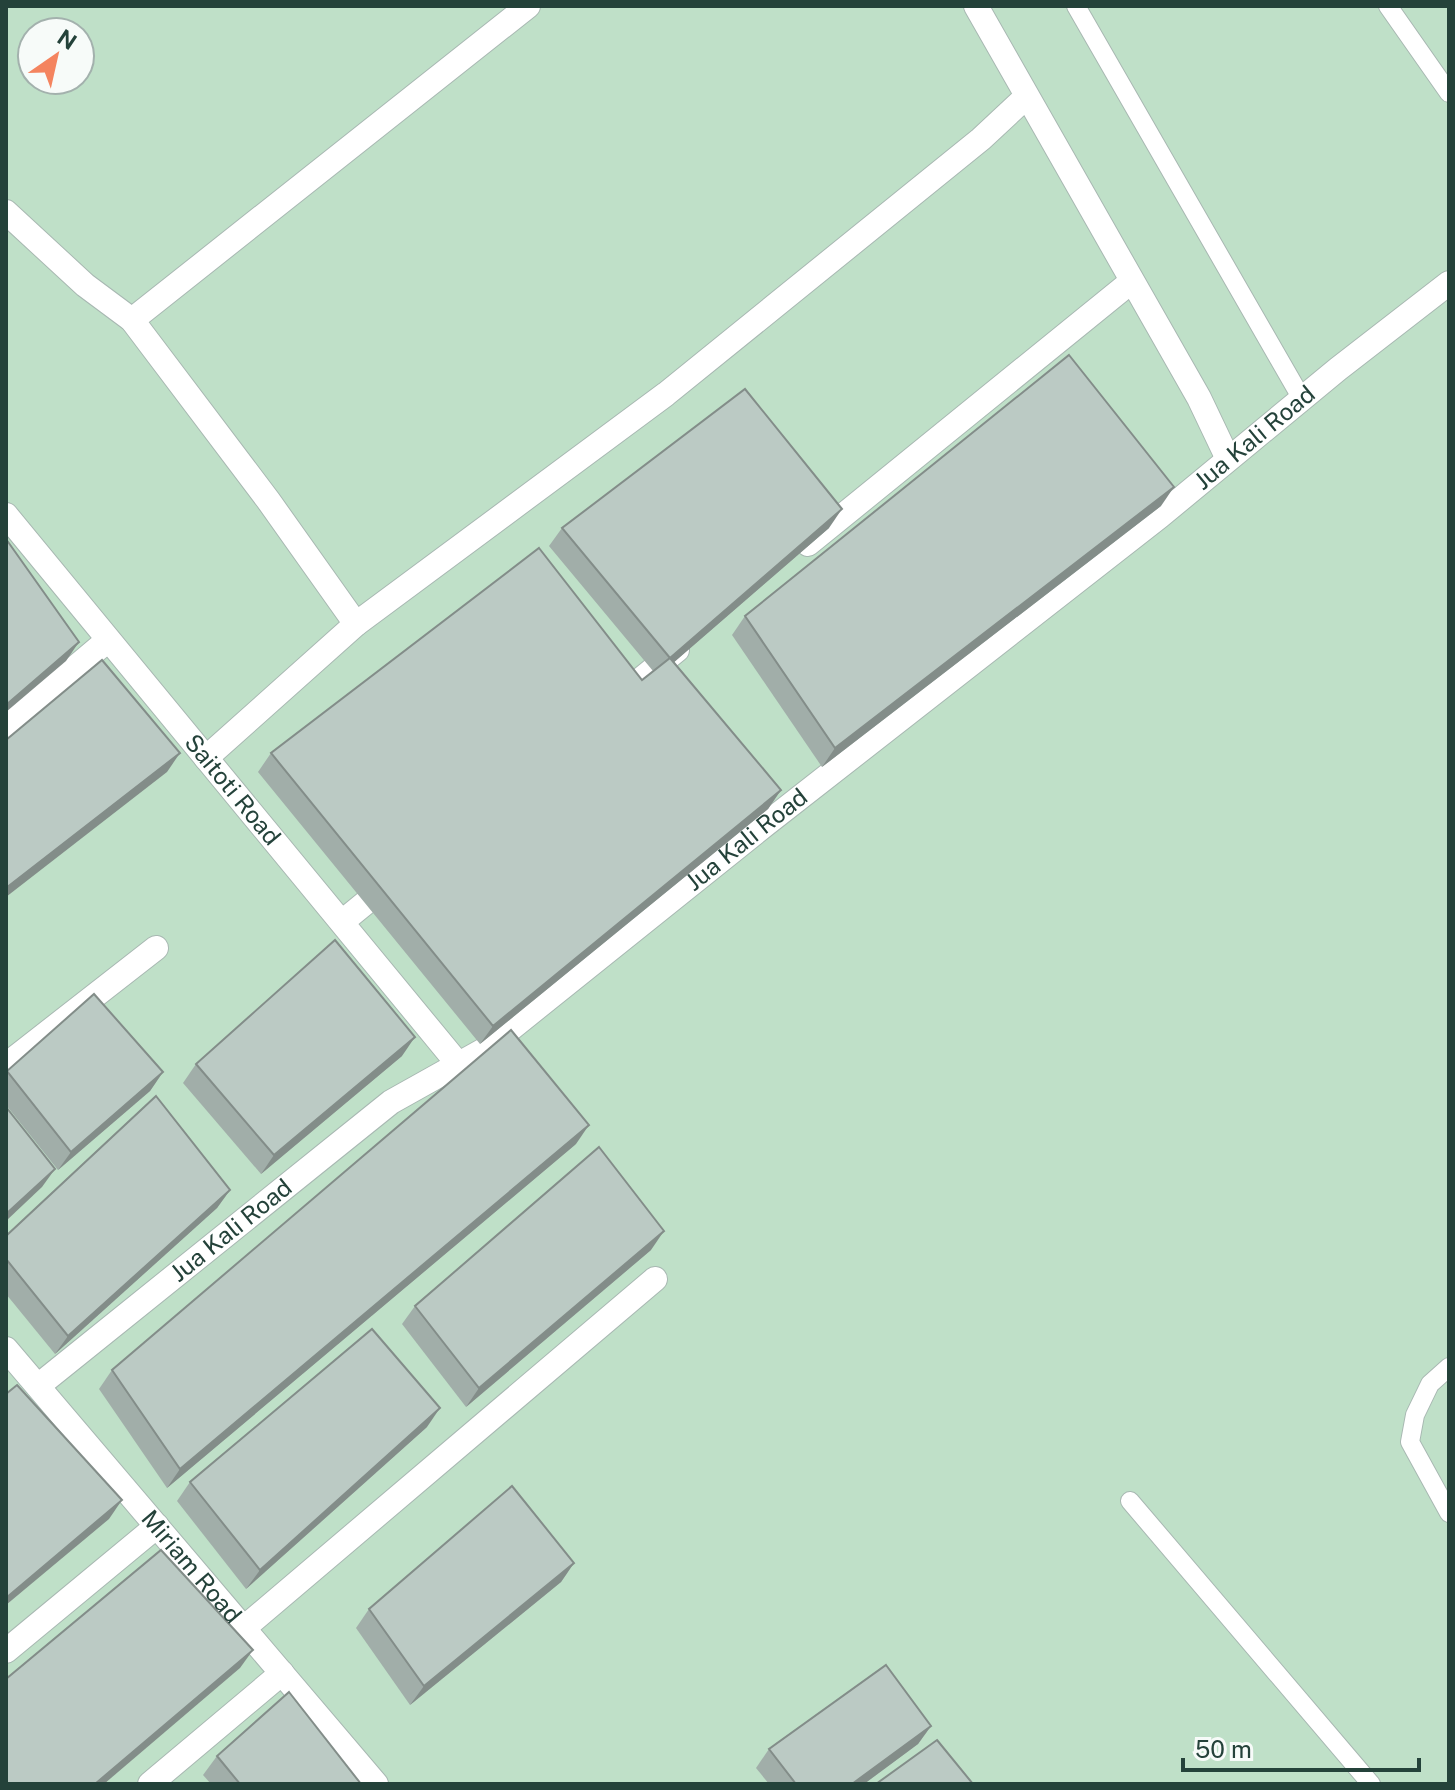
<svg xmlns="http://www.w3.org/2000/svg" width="1455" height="1790" font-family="'Public Sans',sans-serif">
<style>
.green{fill:#bfe0c8;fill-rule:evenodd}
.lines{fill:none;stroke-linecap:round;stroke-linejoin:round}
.service-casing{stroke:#a8b8b2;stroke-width:20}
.minor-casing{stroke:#a8b8b2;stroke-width:26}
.service{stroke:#fff;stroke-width:18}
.minor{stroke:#fff;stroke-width:24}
.wall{fill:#a1aea9}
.shaded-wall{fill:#838d89}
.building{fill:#bbcac4;stroke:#838d89;stroke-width:2}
.labels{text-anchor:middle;stroke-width:7;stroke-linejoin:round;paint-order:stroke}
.street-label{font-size:24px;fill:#24423a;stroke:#f7fbf9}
</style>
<rect width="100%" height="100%" fill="#e6efeb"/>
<path class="green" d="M6 6H1449V1784H6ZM32 32H80V80H32Z"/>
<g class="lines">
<g class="service-casing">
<g id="service">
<polyline points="1076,6 1302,399"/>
<polyline points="1388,6 1449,93"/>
<polyline points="1449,1367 1430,1384 1415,1415 1410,1442 1449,1513"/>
<polyline points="1130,1501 1371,1784"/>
</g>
</g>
<g class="minor-casing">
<g id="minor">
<polyline points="976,6 1199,398 1228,459"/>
<polyline points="6,212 85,285 132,320 268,500 356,624 206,758"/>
<polyline points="132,320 528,6"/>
<path id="s1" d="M6 515 459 1065"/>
<polyline points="808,544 1132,281"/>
<polyline points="356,624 666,394 981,139 1026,97"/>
<polyline points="618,698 677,650"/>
<polyline points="6,726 108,640"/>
<polyline points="342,922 391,882"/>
<polyline points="6,1065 156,948"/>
<path id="s2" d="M6 1349 376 1784"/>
<path id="s3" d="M38 1386 391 1102 484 1050 766 824 1160 516 1338 369 1449 283"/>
<polyline points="244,1628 655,1279"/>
<polyline points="6,1651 157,1526"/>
<polyline points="150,1784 282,1673"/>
</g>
</g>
<use href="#service" class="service"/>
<use href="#minor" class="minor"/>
</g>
<g class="wall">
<polygon points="1161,506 822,767 732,635 745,616"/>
<polygon points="562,528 829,528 674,662 781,790 768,809 480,1044 258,772 271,753 642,680 653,671 549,546"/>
<polygon points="402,1056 261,1174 183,1083 196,1064"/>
<polygon points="7,1071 163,1072 150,1091 58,1170 6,1105"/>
<polygon points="576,1144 167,1488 99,1389 112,1370"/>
<polygon points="230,1190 217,1208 55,1354 6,1294 6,1236"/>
<polygon points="651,1250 466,1407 402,1324 415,1306"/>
<polygon points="427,1427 246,1589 177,1501 190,1482"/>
<polygon points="574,1563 561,1582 410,1705 356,1628 369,1609"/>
<polygon points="931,1726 918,1744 864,1784 769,1784 756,1768 769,1749"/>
<polygon points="217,1756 361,1784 211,1784 203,1775"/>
</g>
<g class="shaded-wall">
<polygon points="1174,487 1161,506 822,767 835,748"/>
<polygon points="842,509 829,528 657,677 670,658"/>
<polygon points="79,642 66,661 6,712 6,705"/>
<polygon points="180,753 167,772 6,897 6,888"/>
<polygon points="781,790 768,809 480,1044 493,1026"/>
<polygon points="415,1037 402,1056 261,1174 274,1155"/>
<polygon points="163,1072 150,1091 58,1170 71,1152"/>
<polygon points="589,1125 576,1144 167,1488 180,1469"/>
<polygon points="55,1169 42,1187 6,1221 6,1214"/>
<polygon points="230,1190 217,1208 55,1354 68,1336"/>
<polygon points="664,1231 651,1250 466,1407 479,1388"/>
<polygon points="440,1408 427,1427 246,1589 260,1570"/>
<polygon points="122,1500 109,1519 6,1605 6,1598"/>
<polygon points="574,1563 561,1582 410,1705 424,1686"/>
<polygon points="253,1650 240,1668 104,1784 95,1784"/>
<polygon points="931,1726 918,1744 864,1784 852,1784"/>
</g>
<g class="building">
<polygon points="1069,355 1174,487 835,748 745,616"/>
<polygon points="745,389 842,509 670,658 562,528"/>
<polygon points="6,539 79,642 6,705"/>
<polygon points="539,548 642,680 670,658 781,790 493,1026 271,753"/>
<polygon points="102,660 180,753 6,888 6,740"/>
<polygon points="335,940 415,1037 274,1155 196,1064"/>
<polygon points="94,994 163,1072 71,1152 7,1071"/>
<polygon points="511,1030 589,1125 180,1469 112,1370"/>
<polygon points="156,1096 230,1190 68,1336 6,1259 6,1236"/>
<polygon points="6,1107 55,1169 6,1214"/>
<polygon points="599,1147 664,1231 479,1388 415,1306"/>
<polygon points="372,1329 440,1408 260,1570 190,1482"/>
<polygon points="17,1385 122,1500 6,1598 6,1394"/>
<polygon points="512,1486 574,1563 424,1686 369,1609"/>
<polygon points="161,1550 253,1650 95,1784 6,1784 6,1679"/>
<polygon points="886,1665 931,1726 852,1784 796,1784 769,1749"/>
<polygon points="289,1692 361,1784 240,1784 217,1756"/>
<polygon points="937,1740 973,1784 876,1784"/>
</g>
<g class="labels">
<g class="street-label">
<text dy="8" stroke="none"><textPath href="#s3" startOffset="1544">Jua Kali Road</textPath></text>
<text dy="8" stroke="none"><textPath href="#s1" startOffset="356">Saitoti Road</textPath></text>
<text dy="8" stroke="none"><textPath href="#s3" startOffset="896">Jua Kali Road</textPath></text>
<text dy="8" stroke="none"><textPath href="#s3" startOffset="248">Jua Kali Road</textPath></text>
<text dy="8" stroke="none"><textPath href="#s2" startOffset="286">Miriam Road</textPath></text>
</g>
</g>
<rect width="1455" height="1790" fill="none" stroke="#24423a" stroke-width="16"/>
<g transform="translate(56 56) rotate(34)"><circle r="38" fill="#f7fbf9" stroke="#a3b1ad" stroke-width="2"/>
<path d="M0-6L14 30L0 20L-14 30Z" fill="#f4845f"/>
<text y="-12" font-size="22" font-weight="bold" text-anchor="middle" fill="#24423a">N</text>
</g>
<path d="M1183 1758v12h236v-12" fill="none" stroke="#24423a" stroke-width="4"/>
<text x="1195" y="1758" font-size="24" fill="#24423a" stroke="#f7fbf9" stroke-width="6" paint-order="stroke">50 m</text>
</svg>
